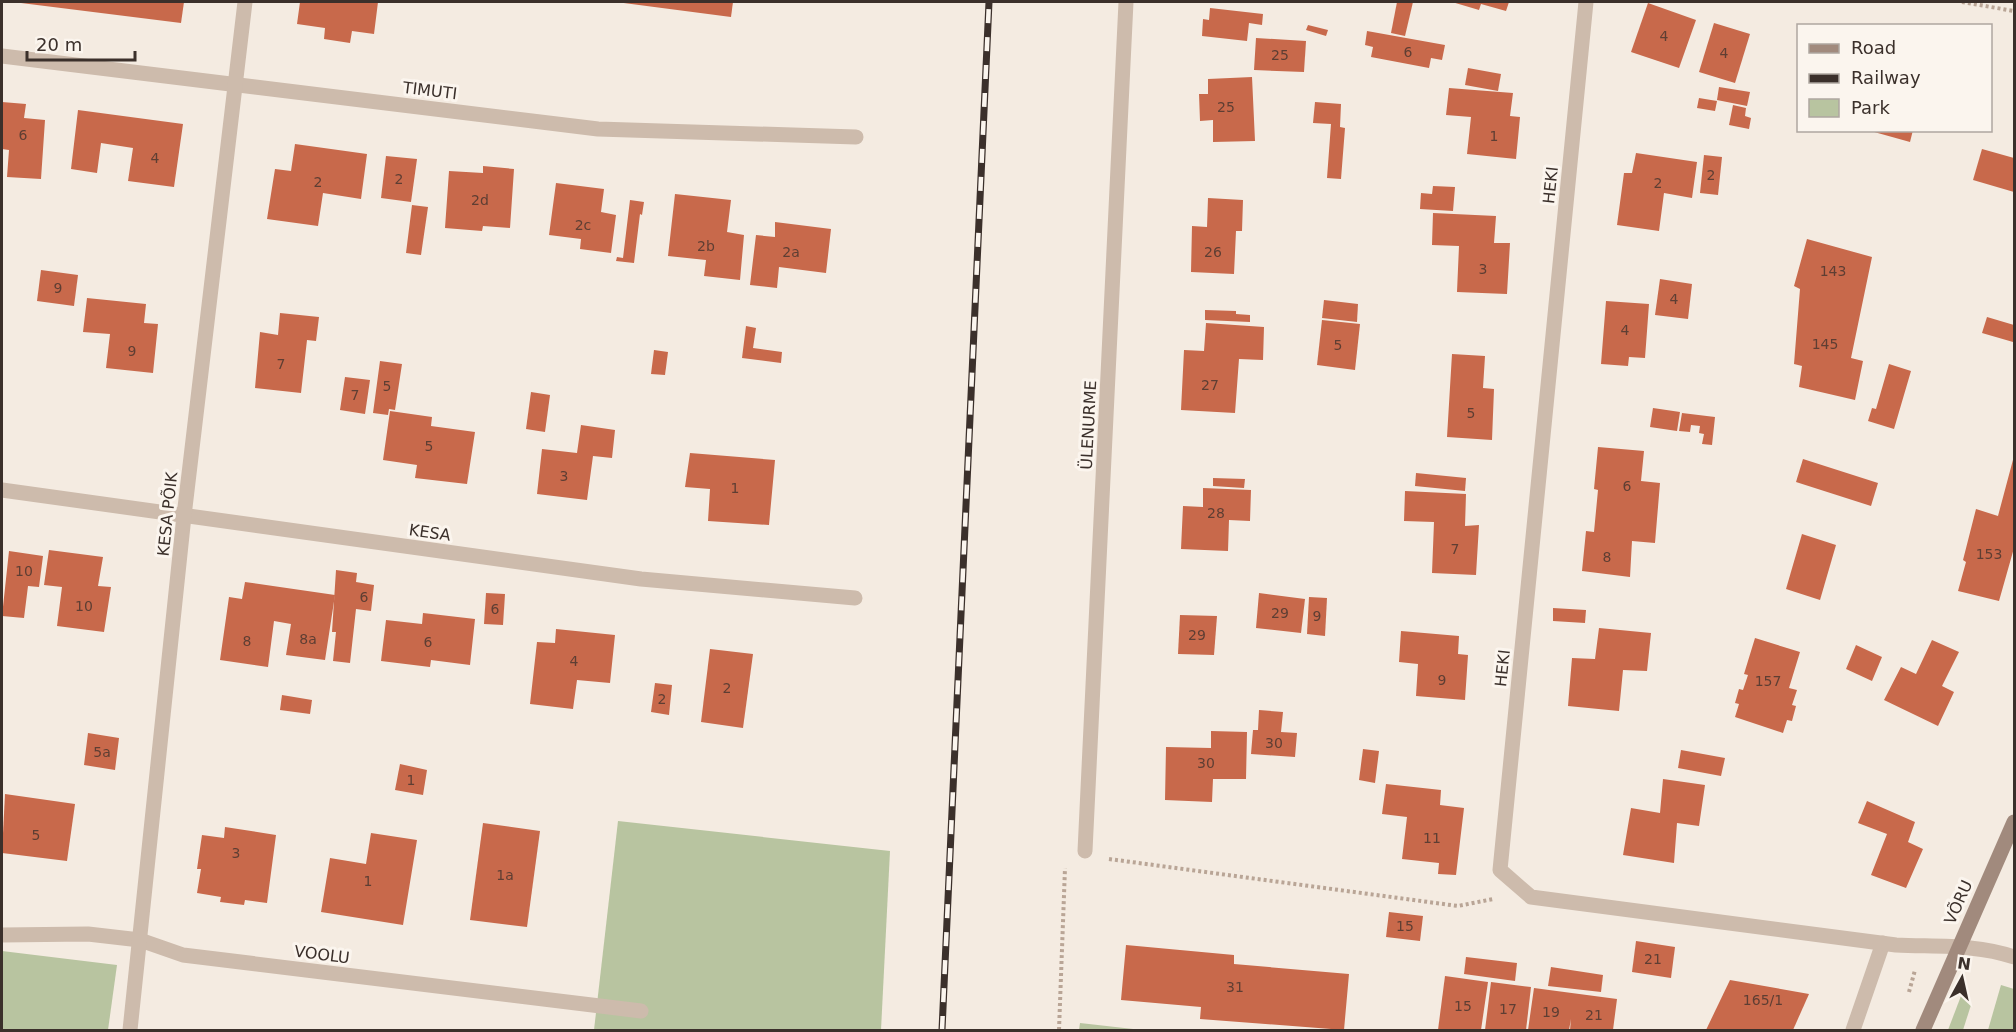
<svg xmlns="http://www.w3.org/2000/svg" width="2016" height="1032" font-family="'DejaVu Sans',sans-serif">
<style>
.green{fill:#b8c4a0}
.building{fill:#c8694b}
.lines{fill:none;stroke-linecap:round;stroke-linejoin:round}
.path{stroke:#b9a596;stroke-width:4;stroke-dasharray:3 3;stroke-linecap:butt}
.service{stroke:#cdbbac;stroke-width:15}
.minor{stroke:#cdbbac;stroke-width:15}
.secondary{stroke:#a18a7d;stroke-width:15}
.rail-casing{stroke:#3b302b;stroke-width:7}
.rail{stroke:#fbf5ee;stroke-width:4.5;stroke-dasharray:14;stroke-linecap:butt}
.labels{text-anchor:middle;stroke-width:6;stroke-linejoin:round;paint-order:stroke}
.number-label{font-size:14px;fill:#5e3e33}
.street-label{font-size:16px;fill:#3b302b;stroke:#fbf5ee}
</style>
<rect width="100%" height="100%" fill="#f4ebe1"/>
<g class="green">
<polygon points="618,821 890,851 881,1030 594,1030"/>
<polygon points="2,951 117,965 108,1030 2,1030"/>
<polygon points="2001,985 2014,989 2014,1030 1988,1030"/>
<polygon points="1964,988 1971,1005 1963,1030 1948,1030"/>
<polygon points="1080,1023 1142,1030 1079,1030"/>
</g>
<g class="building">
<polygon points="13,2 184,2 181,23"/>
<polygon points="300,2 378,2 374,34 352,31 350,43 324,39 325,28 297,24"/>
<polygon points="616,2 733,2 731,17"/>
<polygon points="1397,2 1413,2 1405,36 1391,33"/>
<polygon points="1452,2 1509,2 1506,11 1481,4 1479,10"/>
<polygon points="1648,3 1696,20 1679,68 1631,52"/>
<polygon points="1210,8 1263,14 1262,25 1249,23 1247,41 1202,36 1203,19 1209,20"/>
<polygon points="1714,23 1750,34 1735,83 1699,72"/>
<polygon points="1308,25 1328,30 1326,36 1306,30"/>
<polygon points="1367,31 1445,45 1442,60 1431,58 1429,68 1371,57 1373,47 1365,45"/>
<polygon points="1256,38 1306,41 1304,72 1254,70"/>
<polygon points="1468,68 1501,74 1498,91 1465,85"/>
<polygon points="1252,77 1255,141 1213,142 1213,120 1200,121 1199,94 1208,94 1208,79"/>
<polygon points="1719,87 1750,92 1747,106 1717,100"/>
<polygon points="1449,88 1513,93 1510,116 1520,117 1516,159 1467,154 1471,117 1446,115"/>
<polygon points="1699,98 1717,101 1715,111 1697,108"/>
<polygon points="2,102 26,104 24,118 45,120 41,179 7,177 9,150 2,149"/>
<polygon points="1315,102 1341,104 1340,127 1345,128 1341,179 1327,178 1331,124 1313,123"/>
<polygon points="1733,105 1746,108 1745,116 1751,118 1749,129 1729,125"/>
<polygon points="78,110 183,124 174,187 128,181 133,148 101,143 97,173 71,169"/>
<polygon points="1867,130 1913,130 1910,142"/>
<polygon points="295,144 367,154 361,199 323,193 318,226 267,219 275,169 291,171"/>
<polygon points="1982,149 2014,158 2014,192 1973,180"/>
<polygon points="1636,153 1697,162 1692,198 1664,193 1659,231 1617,225 1624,173 1632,173"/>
<polygon points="1704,155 1722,157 1718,195 1700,193"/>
<polygon points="386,156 417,159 411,202 381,198"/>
<polygon points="483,166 514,169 510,228 483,226 482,231 445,228 449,171 483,173"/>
<polygon points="556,183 604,189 601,212 616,215 611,253 580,249 581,239 549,235"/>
<polygon points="1433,186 1455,187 1453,211 1420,209 1421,193 1432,194"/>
<polygon points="675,194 731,200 727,232 744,235 740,280 704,276 706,260 668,256"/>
<polygon points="1208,198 1243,200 1242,231 1236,231 1234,274 1191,272 1192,226 1207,227"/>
<polygon points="630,200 644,202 642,215 640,214 634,263 616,261 617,257 623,258"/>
<polygon points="412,205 428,207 421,255 406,253"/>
<polygon points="1433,213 1496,216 1494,243 1510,243 1507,294 1457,292 1459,246 1432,245"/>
<polygon points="775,222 831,229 826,273 779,267 777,288 750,285 756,235 775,237"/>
<polygon points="1807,239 1872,257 1851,358 1863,361 1855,400 1799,387 1802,366 1794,364 1800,289 1794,286"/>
<polygon points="41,270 78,275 74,306 37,301"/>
<polygon points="1660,279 1692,284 1688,319 1655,315"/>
<polygon points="87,298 146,304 144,323 158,324 153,373 106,368 110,334 83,332"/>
<polygon points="1324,300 1358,304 1357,322 1322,318"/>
<polygon points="1606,301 1649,304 1645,358 1629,357 1628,366 1601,364"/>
<polygon points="1205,310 1236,311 1236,314 1250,315 1250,322 1205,320"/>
<polygon points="280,313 319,317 316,341 307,340 301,393 255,388 260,332 278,335"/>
<polygon points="1987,317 2014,325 2013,342 1982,333"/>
<polygon points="1322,320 1360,324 1355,370 1317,365"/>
<polygon points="1206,323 1264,327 1263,360 1239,359 1235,413 1181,410 1184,350 1204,351"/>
<polygon points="746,326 756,328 753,348 782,352 781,363 742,358"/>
<polygon points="654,350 668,352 665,375 651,374"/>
<polygon points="1452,354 1485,356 1483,388 1494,389 1492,440 1447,437"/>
<polygon points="380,361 402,364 395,410 389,409 388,415 373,413"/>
<polygon points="1889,364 1911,371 1894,429 1868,421 1872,408 1876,409"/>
<polygon points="345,377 370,380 365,414 340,410"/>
<polygon points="531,392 550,395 545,432 526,429"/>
<polygon points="1653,408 1680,412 1677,431 1650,427"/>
<polygon points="390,411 432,417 431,426 475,432 467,484 415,478 417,465 383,460"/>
<polygon points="1682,413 1715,417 1712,445 1702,444 1704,434 1699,433 1700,426 1691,425 1690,432 1679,431"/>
<polygon points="581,425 615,430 612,458 593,456 587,500 537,494 542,449 577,453"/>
<polygon points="1598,447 1644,451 1641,481 1660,483 1655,543 1632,541 1630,577 1582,571 1586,531 1594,532 1598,490 1594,489"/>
<polygon points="690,453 775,460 769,525 708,521 710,489 685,487"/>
<polygon points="2014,456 2014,548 1999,601 1958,591 1966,562 1963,560 1976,509 1998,516"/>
<polygon points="1803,459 1878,483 1871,506 1796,482"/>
<polygon points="1416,473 1466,478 1465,491 1415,486"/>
<polygon points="1213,478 1245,479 1244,488 1213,486"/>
<polygon points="1203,488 1251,490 1250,521 1229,520 1228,551 1181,549 1183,506 1203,507"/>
<polygon points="1405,491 1466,494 1465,526 1479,525 1476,575 1432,573 1434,522 1404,521"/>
<polygon points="1802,534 1836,545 1820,600 1786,589"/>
<polygon points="49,550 103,557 98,586 111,587 104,632 57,626 62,587 44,585"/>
<polygon points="9,551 43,556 39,587 28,586 24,618 2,616"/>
<polygon points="336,570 357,573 356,582 374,585 371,611 356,609 350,663 333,661 336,632 332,632"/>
<polygon points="245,582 335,595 325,660 286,655 291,624 274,621 268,667 220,660 229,597 242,599"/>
<polygon points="486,593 505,594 503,625 484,624"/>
<polygon points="1259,593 1305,599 1301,633 1256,628"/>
<polygon points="1309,597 1327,598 1325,636 1307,634"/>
<polygon points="1553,608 1586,610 1585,623 1553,621"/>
<polygon points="423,613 475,619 470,665 431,660 430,667 381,661 386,620 422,624"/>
<polygon points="1180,615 1217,616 1214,655 1178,654"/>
<polygon points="1599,628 1651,633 1647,671 1623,670 1619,711 1568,706 1572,658 1595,659"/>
<polygon points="556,629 615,635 610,683 577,680 573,709 530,704 537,642 555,643"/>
<polygon points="1401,631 1459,636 1458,654 1468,655 1465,700 1416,696 1418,664 1399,662"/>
<polygon points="1755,638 1800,652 1789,688 1797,690 1792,705 1796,706 1792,721 1787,720 1783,733 1735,717 1739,704 1735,703 1739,689 1743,690 1748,675 1744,674"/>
<polygon points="1932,640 1959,652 1942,686 1954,692 1938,726 1884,700 1901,667 1916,674"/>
<polygon points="1856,645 1882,657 1872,681 1846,669"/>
<polygon points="710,649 753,654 743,728 701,722"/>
<polygon points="655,683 672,685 669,715 651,712"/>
<polygon points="282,695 312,700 310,714 280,710"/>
<polygon points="1259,710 1283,712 1281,732 1297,733 1295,757 1251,754 1253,730 1258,730"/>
<polygon points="1211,731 1247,732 1246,779 1213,779 1212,802 1165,800 1166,747 1211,748"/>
<polygon points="88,733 119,738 115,770 84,765"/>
<polygon points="1363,749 1379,751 1375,783 1359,780"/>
<polygon points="1681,750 1725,758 1721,776 1678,768"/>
<polygon points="400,764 427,770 423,795 395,790"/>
<polygon points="1663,779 1705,785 1699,826 1677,823 1674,863 1623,855 1631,808 1660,813"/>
<polygon points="1386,784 1441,790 1440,805 1464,808 1456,875 1438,874 1439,863 1402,859 1407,817 1382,814"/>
<polygon points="5,794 75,804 67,861 2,853"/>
<polygon points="1867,801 1915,822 1908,842 1923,849 1906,888 1871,875 1887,834 1858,823"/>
<polygon points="483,823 540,831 527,927 470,920"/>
<polygon points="225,827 276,835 267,903 245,900 244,905 220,902 221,897 197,893 201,869 197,869 202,835 224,838"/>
<polygon points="371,833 417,840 403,925 321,912 330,858 366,864"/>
<polygon points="1389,912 1423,916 1420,941 1386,937"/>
<polygon points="1636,941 1675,947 1671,978 1632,972"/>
<polygon points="1126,945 1234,955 1234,964 1349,974 1344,1030 1200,1019 1201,1007 1121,1000"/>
<polygon points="1466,957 1517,963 1515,981 1464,974"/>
<polygon points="1551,967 1603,975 1601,992 1548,986"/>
<polygon points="1445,976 1488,982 1481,1030 1438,1030"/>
<polygon points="1730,980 1809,994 1793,1030 1706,1030"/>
<polygon points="1491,982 1531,987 1526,1030 1485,1030"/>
<polygon points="1534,988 1617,999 1613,1030 1570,1030 1571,1019 1569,1030 1528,1030"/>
</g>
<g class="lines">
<g class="path">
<polyline points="1962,2 2014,11"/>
<polyline points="1109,859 1458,906 1493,899"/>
<polyline points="1909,992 1915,970"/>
<polyline points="1059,1030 1065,868"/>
</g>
<polyline class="service" points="1853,1030 1883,943"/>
<g class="minor">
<path d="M1586 2 1500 870 1531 897 1896 945C1937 947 1976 944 2014 957"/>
<polyline points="2,56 598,129 856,137"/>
<polyline points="2,490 641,579 855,598"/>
<polyline points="1085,851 1126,2"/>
<polyline points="2,935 88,934 140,940 183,955 641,1011"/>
<polyline points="130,1030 184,516 245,2"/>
</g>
<polyline class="secondary" points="1923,1030 2014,822"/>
<g class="rail-casing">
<polyline id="rail" points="942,1030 989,2"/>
</g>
<use href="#rail" class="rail"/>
</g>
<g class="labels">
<g class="number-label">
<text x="1664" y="41">4</text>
<text x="1408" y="57">6</text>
<text x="1724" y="58">4</text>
<text x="1280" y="60">25</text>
<text x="1226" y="112">25</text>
<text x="23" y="140">6</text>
<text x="1494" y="141">1</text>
<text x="155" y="163">4</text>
<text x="1711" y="180">2</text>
<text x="399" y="184">2</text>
<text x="318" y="187">2</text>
<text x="1658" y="188">2</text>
<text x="480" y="205">2d</text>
<text x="583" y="230">2c</text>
<text x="706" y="251">2b</text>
<text x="791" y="257">2a</text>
<text x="1213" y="257">26</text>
<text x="1483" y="274">3</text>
<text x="1833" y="276">143</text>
<text x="58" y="293">9</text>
<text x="1674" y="304">4</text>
<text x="1625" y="335">4</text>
<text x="1825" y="349">145</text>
<text x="1338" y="350">5</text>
<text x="132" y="356">9</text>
<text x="281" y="369">7</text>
<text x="1210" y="390">27</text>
<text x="387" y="391">5</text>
<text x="355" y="400">7</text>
<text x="1471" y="418">5</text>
<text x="429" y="451">5</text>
<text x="564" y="481">3</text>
<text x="1627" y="491">6</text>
<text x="735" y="493">1</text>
<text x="1216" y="518">28</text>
<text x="1455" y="554">7</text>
<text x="1989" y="559">153</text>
<text x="1607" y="562">8</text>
<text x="24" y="576">10</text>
<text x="364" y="602">6</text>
<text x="84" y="611">10</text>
<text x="495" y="614">6</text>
<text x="1280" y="618">29</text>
<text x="1317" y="621">9</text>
<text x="1197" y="640">29</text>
<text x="308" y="644">8a</text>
<text x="247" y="646">8</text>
<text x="428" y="647">6</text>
<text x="574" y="666">4</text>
<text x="1442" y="685">9</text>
<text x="1768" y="686">157</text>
<text x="727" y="693">2</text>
<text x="662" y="704">2</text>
<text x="1274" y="748">30</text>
<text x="102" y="757">5a</text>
<text x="1206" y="768">30</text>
<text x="411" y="785">1</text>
<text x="36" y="840">5</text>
<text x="1432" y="843">11</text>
<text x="236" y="858">3</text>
<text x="505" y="880">1a</text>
<text x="368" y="886">1</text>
<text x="1405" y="931">15</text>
<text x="1653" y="964">21</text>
<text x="1235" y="992">31</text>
<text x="1763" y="1005">165/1</text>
<text x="1463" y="1011">15</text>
<text x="1508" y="1014">17</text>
<text x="1551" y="1017">19</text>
<text x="1594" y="1020">21</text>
</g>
<g class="street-label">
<text transform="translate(430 90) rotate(7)" y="6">TIMUTI</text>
<text transform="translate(1550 185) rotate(-84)" y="6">HEKI</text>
<text transform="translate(1088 425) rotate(-87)" y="6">ÜLENURME</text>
<text transform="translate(167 514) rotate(-84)" y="6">KESA PÕIK</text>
<text transform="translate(430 532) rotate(8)" y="6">KESA</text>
<text transform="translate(1502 668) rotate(-84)" y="6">HEKI</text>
<text transform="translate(1958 902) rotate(-66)" y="6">VÕRU</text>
<text transform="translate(322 954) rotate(7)" y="6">VOOLU</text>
</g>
</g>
<rect width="2016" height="1032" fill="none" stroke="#3b302b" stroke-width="6"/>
<rect x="1797" y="24" width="195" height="108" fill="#fbf5ee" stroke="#aea6a0" stroke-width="1.5"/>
<rect x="1809" y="44" width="30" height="9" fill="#a18a7d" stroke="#aea6a0" stroke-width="1.5"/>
<text x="1851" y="54" font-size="18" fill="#3b302b">Road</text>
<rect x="1809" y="74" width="30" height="9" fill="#3b302b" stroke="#aea6a0" stroke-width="1.5"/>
<text x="1851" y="84" font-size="18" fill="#3b302b">Railway</text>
<rect x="1809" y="99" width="30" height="18" fill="#b8c4a0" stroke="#aea6a0" stroke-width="1.5"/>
<text x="1851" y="114" font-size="18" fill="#3b302b">Park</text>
<g transform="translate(1962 978) rotate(8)" stroke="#fbf5ee" stroke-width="4.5" paint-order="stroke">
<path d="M0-4.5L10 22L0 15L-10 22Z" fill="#3b302b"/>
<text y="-9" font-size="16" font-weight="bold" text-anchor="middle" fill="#3b302b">N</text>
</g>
<path d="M27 51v9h108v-9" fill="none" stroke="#3b302b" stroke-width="3"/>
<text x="36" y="51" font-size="18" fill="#3b302b" stroke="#fbf5ee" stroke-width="4.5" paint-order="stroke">20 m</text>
</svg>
